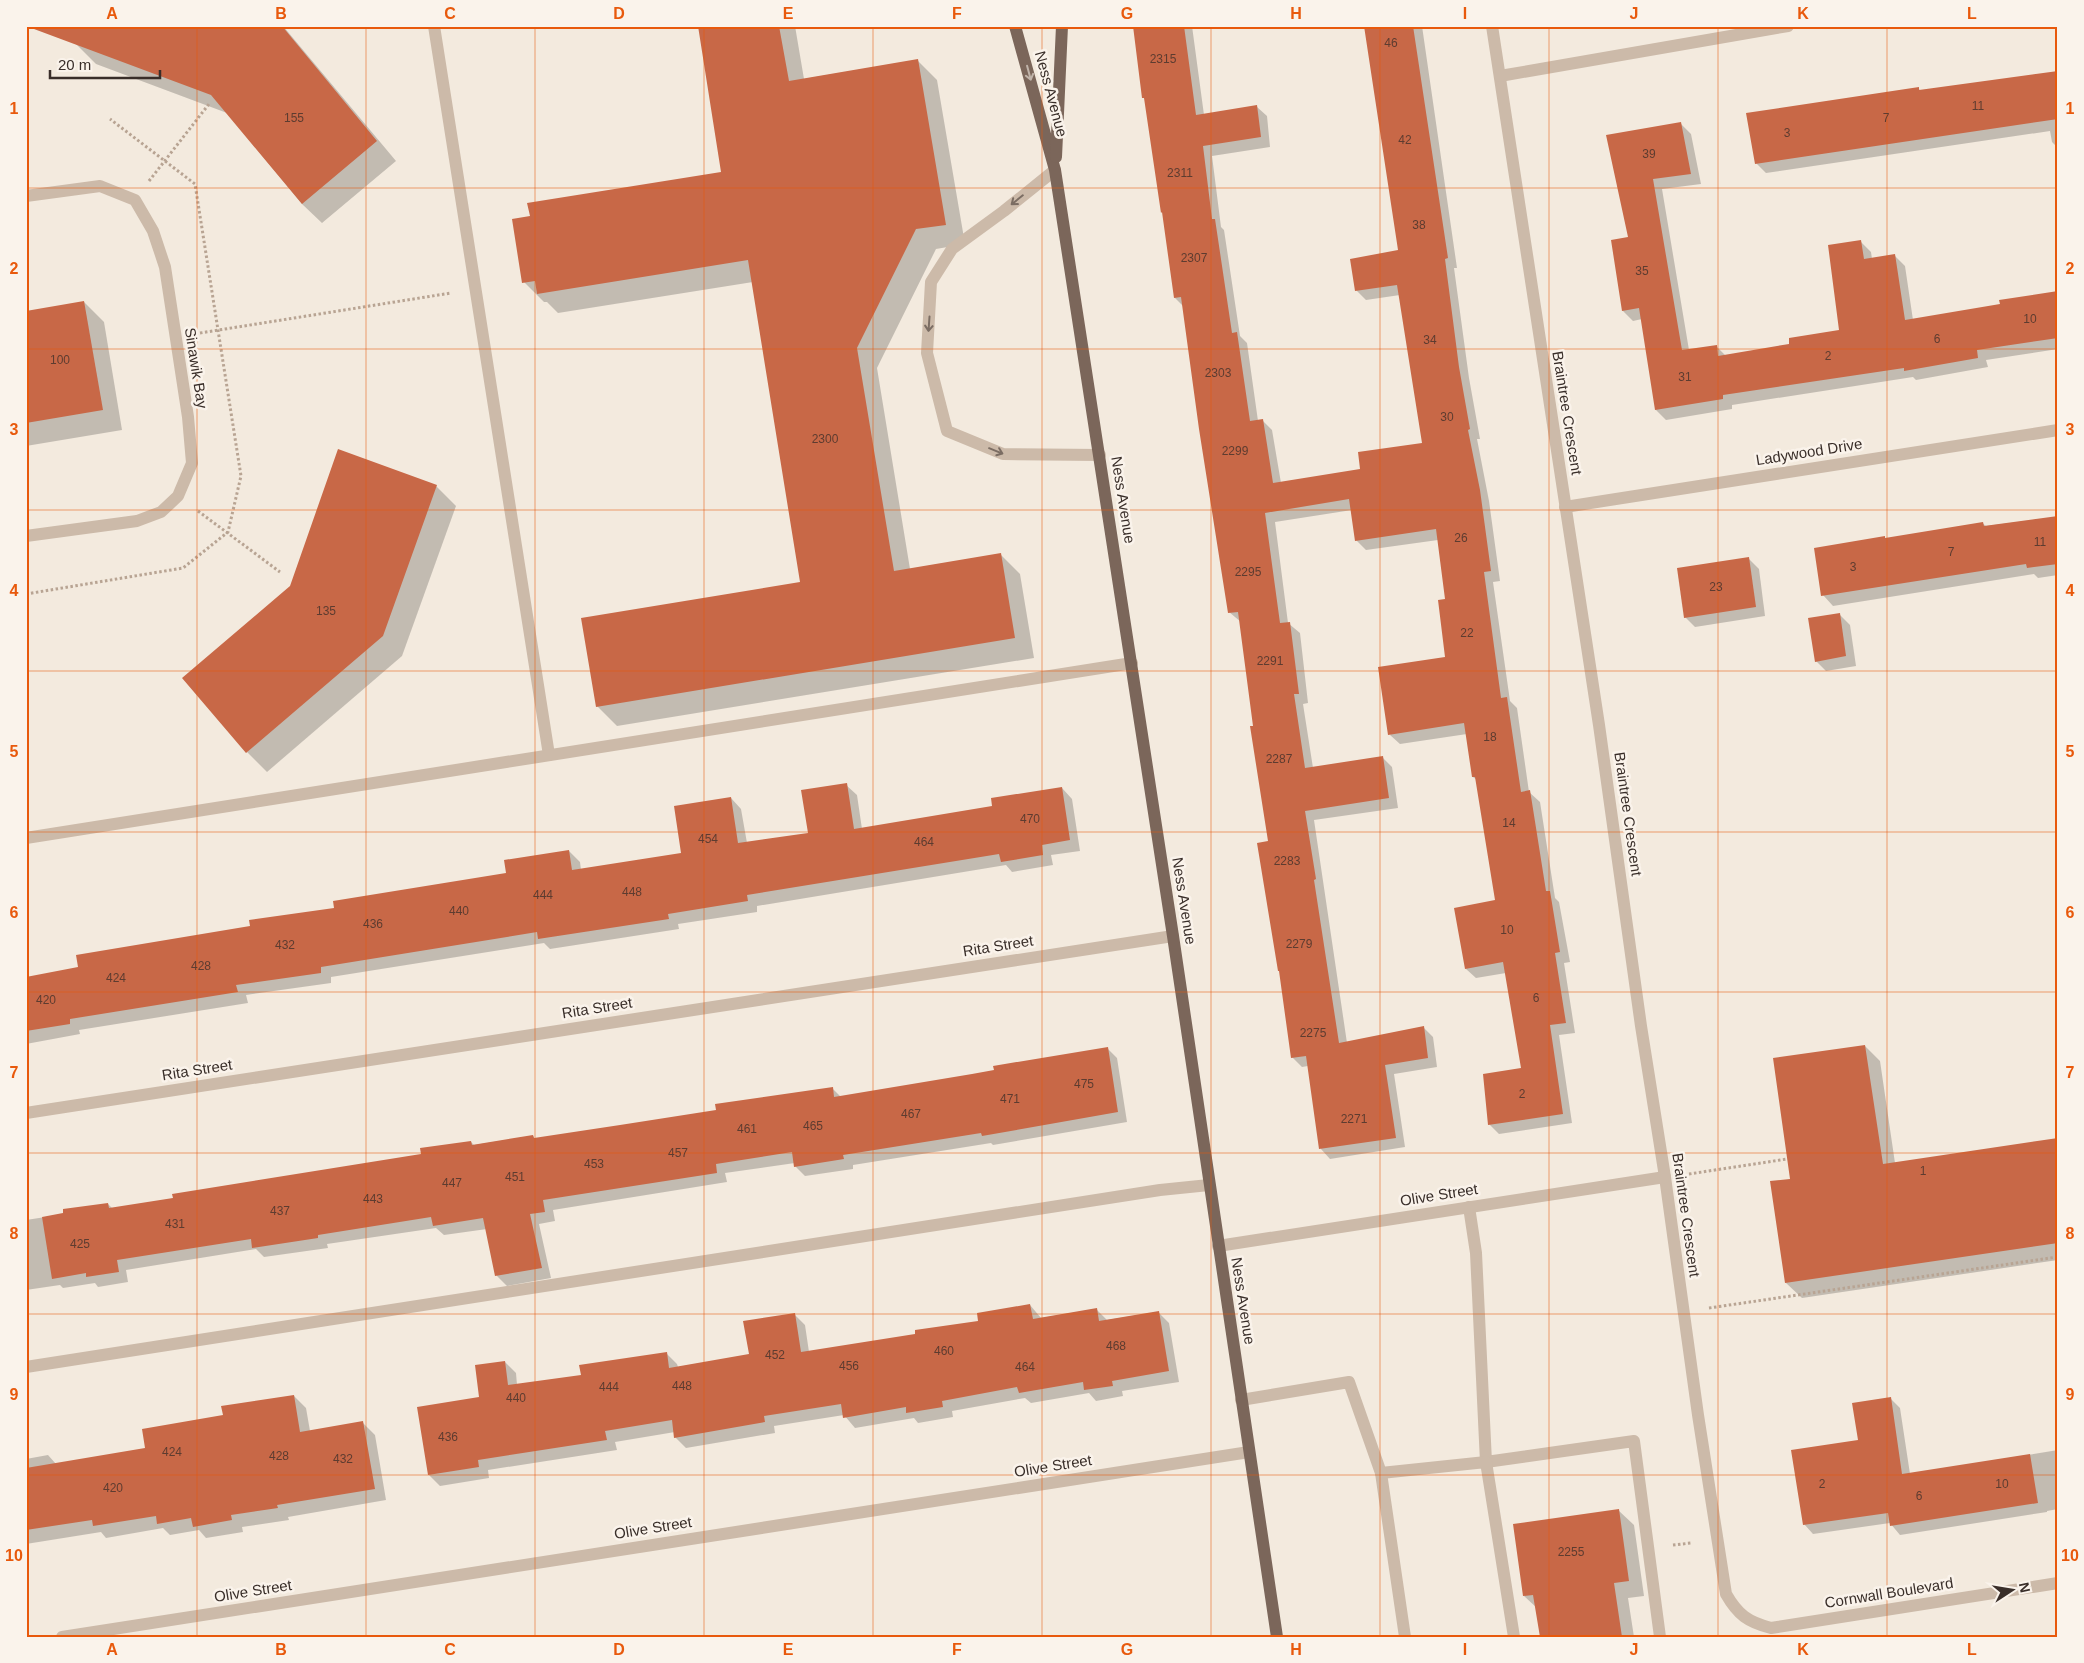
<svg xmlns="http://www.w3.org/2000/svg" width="2084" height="1663" font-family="Helvetica,sans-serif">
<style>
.shadow{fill:#0003}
.building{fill:#c86847}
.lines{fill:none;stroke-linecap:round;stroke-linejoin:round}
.path{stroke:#b8a493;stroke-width:3;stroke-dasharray:2.5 2.5;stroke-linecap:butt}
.minor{stroke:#ccbaa9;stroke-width:12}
.major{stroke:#7b665a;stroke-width:12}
.oneway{stroke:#c1b4aa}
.oneway2{stroke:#7b6d63}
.grid{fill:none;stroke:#e8590c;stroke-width:1;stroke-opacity:0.55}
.labels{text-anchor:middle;stroke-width:5;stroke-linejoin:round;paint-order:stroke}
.number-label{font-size:12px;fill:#5d3c30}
.street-label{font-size:15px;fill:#392e29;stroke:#faf3eb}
.neatline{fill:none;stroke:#e8590c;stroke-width:2}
.grid-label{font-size:16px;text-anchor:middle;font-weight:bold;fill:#e8590c}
</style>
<rect width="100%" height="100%" fill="#f3eade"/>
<g class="shadow">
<polygon points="83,26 283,26 396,161 322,223 302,204 227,113 96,64 76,44"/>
<polygon points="699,26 795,26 804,79 917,60 937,80 965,244 936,249 877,368 910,569 1000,554 1020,574 1034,658 617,726 597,706 801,583 753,282 558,313 547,302 544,302 524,282 531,217 723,173"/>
<polygon points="1135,26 1192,26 1204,115 1257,107 1267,116 1270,147 1212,156 1221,227 1224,230 1240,336 1247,343 1258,421 1262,420 1272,430 1281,483 1361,470 1424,444 1400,295 1366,300 1356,290 1400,251 1366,26 1422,26 1457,268 1454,268 1469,378 1480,439 1477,439 1489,501 1500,581 1493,582 1510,701 1517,708 1529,792 1540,802 1555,898 1559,902 1570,962 1564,963 1575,1033 1559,1035 1572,1123 1499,1134 1489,1124 1523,1069 1506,973 1476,978 1466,969 1496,901 1477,780 1473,777 1467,734 1400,744 1390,735 1446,658 1446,600 1438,540 1366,550 1356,540 1352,510 1275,522 1288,623 1300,633 1308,703 1303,704 1313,768 1382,757 1392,767 1398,808 1314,820 1347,1043 1423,1027 1433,1037 1437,1067 1394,1074 1405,1147 1330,1159 1321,1149 1308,1066 1302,1067 1292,1057 1269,842 1241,622 1229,612 1183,306 1175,298 1164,214 1162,212 1146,100 1144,98"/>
<polygon points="2058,72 2058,148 2052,142 2050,131 1766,173 1756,163 1918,88 1921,91"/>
<polygon points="1681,124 1691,134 1701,184 1662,189 1689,350 1716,346 1726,356 1791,345 1841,331 1861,242 1871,252 1872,259 1895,256 1905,266 1913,320 2001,305 2058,292 2058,349 1986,360 1988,367 1916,380 1913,377 1732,405 1732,409 1666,420 1656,410 1642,319 1633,321 1623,311 1629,238 1607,136"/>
<polygon points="84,302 104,322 122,430 26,446 26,312"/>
<polygon points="436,486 456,506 402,656 267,772 247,752"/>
<polygon points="2058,517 2058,575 2038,578 2034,574 1833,606 1823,595 1886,540 1982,523 1986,526"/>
<polygon points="1749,559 1759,569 1765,616 1695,627 1685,617"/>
<polygon points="1840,615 1850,625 1856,666 1826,671 1816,661"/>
<polygon points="846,785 857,795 862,829 993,807 1062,788 1072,799 1080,851 1051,855 1053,865 1012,872 1006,865 757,906 757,912 678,924 679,929 550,949 544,943 331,977 331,983 246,995 248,1003 79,1030 80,1034 26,1044 26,978 80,968 335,909 507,874 569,851 580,862 581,870 683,854 731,798 741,809 747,843 809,834"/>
<polygon points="1865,1046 1880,1061 1895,1163 2058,1140 2058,1260 1802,1298 1786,1283 1791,1180"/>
<polygon points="1107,1048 1117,1058 1127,1122 993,1145 991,1143 853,1165 853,1169 805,1176 795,1166 795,1163 725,1173 727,1182 553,1210 555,1221 539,1224 551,1278 507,1286 497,1276 487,1229 444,1235 436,1228 327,1244 328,1248 264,1257 256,1249 126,1270 128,1282 98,1287 95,1283 63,1288 60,1285 26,1290 26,1220 65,1214 108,1204 113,1209 423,1155 471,1142 474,1145 533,1136 535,1139 718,1111 832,1088 841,1097 972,1076"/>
<polygon points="1030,1305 1041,1318 1096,1309 1107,1320 1158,1312 1169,1323 1179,1382 1122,1391 1123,1396 1096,1401 1089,1393 1031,1403 1025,1398 952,1411 953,1417 918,1423 914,1418 855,1428 844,1415 774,1426 775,1433 686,1448 675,1437 675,1432 615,1442 617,1450 488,1470 489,1478 440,1486 429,1475 505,1362 516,1373 517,1385 582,1376 666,1353 677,1364 678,1367 750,1355 794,1314 805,1325 809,1352 917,1335 979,1322"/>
<polygon points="294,1396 306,1408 310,1431 363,1423 375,1435 386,1500 288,1517 289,1520 242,1527 243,1532 206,1538 199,1530 170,1535 163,1528 106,1538 101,1532 26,1544 26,1459 48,1455 56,1464 146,1449 224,1416"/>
<polygon points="1890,1398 1900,1408 1910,1474 2058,1450 2058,1509 2047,1511 2047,1512 1900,1535 1890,1523 1813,1534 1804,1524"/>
<polygon points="1618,1510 1634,1525 1644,1596 1628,1598 1634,1637 1541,1637 1537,1608 1524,1596"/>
</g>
<g class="building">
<polygon points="35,26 282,26 377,141 302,204 211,95 34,29"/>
<polygon points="698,26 779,26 789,81 918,59 946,225 916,229 857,348 894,571 1001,553 1015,638 596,707 581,618 800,582 748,260 537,294 535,281 522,283 512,219 530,216 527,203 721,172"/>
<polygon points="1133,26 1184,26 1196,115 1257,105 1261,137 1203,146 1212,219 1215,219 1232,333 1237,332 1250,421 1263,419 1273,483 1360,469 1358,452 1422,443 1397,285 1355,291 1350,259 1398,250 1364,26 1413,26 1448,258 1445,259 1459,367 1470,429 1468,430 1480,490 1491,571 1484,572 1501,698 1507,697 1521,792 1530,790 1546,891 1550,891 1560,952 1555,953 1566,1023 1550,1025 1563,1114 1488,1125 1483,1074 1521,1068 1503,962 1465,969 1454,908 1495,900 1475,777 1472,777 1464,723 1388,735 1378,667 1445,657 1438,600 1445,599 1436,529 1355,541 1349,499 1265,513 1280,623 1290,622 1299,694 1294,694 1305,768 1383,756 1389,798 1305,811 1316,879 1314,880 1339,1043 1424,1026 1428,1058 1385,1065 1396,1138 1319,1149 1306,1056 1291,1058 1279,971 1278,971 1257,843 1268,841 1250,726 1253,726 1238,612 1228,613 1199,429 1181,297 1174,298 1162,212 1161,213 1144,98 1142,98"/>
<polygon points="2058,71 2058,119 1755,164 1746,113 1919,87 1919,90"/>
<polygon points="1681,122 1691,174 1653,179 1682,350 1717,345 1718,356 1789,344 1789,338 1839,330 1828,245 1861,240 1864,259 1895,254 1905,320 2000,304 1999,300 2058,291 2058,338 1977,350 1978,358 1904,371 1904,368 1723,395 1723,399 1655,410 1639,308 1622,311 1611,240 1628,237 1606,135"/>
<polygon points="84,301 103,410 26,423 26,311"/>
<polygon points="338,449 437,485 383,636 246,753 182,678 290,586"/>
<polygon points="2058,516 2058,564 2027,568 2026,564 1821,596 1814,548 1885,536 1885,538 1983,522 1984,526"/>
<polygon points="1749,557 1756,607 1684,618 1677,568"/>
<polygon points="1840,613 1846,656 1815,662 1808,618"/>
<polygon points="847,783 854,829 992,806 991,798 1062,787 1070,840 1042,845 1043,855 1001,862 999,854 747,895 748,901 668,914 669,919 538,939 537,932 321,967 321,973 236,985 238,992 70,1019 70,1024 26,1031 26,977 78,967 76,955 250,926 249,920 334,908 333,901 506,873 504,860 569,850 572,870 681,853 674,806 731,797 738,843 808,833 801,790"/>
<polygon points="1865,1045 1883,1164 2058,1138 2058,1243 1785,1283 1770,1181 1790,1179 1773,1058"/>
<polygon points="1108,1047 1118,1112 982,1136 981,1133 843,1155 844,1159 794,1167 792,1152 716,1164 717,1173 543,1200 545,1212 530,1214 542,1268 495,1276 483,1218 433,1226 431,1217 318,1235 318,1238 252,1248 251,1239 117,1260 119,1272 86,1277 86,1273 52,1279 42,1217 63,1213 63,1209 108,1203 109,1208 173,1198 172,1194 421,1154 420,1148 471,1141 472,1145 533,1135 534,1138 620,1125 716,1110 715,1104 833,1087 834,1097 972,1074 994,1070 993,1066"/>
<polygon points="1030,1304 1033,1319 1097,1308 1099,1321 1159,1311 1169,1371 1112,1381 1113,1386 1084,1390 1083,1382 1019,1393 1017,1387 942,1401 943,1407 906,1413 906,1407 843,1418 841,1404 764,1416 765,1422 674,1438 672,1420 605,1431 607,1440 478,1460 479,1467 428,1475 417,1407 479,1397 475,1365 505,1361 508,1385 581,1375 579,1365 667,1352 669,1368 749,1354 743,1321 795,1313 801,1352 915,1334 915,1330 978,1321 977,1313"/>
<polygon points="294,1395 300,1432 363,1421 375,1489 277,1505 278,1508 231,1515 232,1520 193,1527 191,1518 157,1524 156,1516 93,1526 92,1520 26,1530 26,1468 145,1448 142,1429 223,1415 221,1406"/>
<polygon points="1891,1397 1902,1474 2030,1454 2038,1503 1890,1526 1888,1513 1803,1525 1791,1450 1858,1440 1852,1403"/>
<polygon points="1619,1509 1629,1581 1614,1583 1622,1637 1540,1637 1533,1595 1523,1596 1513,1524"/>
</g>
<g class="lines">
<g class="path">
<polyline points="149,181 209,104"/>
<polyline points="200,333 451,293"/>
<polyline points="198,511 280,572"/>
<polyline points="26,594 183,568 228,532 241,476 195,184 110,119"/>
<polyline points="1689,1174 1787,1159"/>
<polyline points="1709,1308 2057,1257"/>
<polyline points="1673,1545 1691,1543"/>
</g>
<g class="minor">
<polyline points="434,26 549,755"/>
<path d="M1492 26 1599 725 1641 1026 1665 1177 1698 1415 1726 1594C1738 1615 1748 1622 1771 1628L2058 1583"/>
<polyline points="1500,76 1788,26"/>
<polyline points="1055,170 1004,211 952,249 931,282 927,353 947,431 1003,454 1100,455"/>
<polyline points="26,196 100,186 135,200 153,231 165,267 188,417 192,463 178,496 161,512 137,521 26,536"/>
<polyline points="1565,507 2058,430"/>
<polyline points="26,838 1132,663"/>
<polyline points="26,1113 1173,936"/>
<polyline points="1469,1207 1476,1253 1486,1462 1634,1441 1660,1637"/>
<polyline points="1218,1246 1665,1177"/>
<polyline points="26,1367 1160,1190 1209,1185"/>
<polyline points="1241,1400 1349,1382 1381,1473 1486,1462 1514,1637"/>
<polyline points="1381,1473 1405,1637"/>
<polyline points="62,1637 1249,1452"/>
</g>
<g class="major">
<polyline points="1015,26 1055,170 1173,936 1277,1637"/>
<polyline points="1056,157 1062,26"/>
</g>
</g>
<defs><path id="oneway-shaft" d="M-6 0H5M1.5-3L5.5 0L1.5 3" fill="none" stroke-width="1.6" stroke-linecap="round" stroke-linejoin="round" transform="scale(1.25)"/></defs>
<use class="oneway" href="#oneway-shaft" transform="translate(1029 73) rotate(75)"/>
<g class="oneway2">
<use href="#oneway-shaft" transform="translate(1017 200) rotate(141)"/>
<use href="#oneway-shaft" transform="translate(929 324) rotate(94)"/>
<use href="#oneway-shaft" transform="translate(996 451) rotate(22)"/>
</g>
<path class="grid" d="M197 26V1637M366 26V1637M535 26V1637M704 26V1637M873 26V1637M1042 26V1637M1211 26V1637M1380 26V1637M1549 26V1637M1718 26V1637M1887 26V1637M26 188H2058M26 349H2058M26 510H2058M26 671H2058M26 832H2058M26 992H2058M26 1153H2058M26 1314H2058M26 1475H2058"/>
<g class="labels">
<g class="number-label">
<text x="1391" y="47">46</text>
<text x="1163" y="63">2315</text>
<text x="1978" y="110">11</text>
<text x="294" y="122">155</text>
<text x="1886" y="122">7</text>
<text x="1787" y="137">3</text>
<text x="1405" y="144">42</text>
<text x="1649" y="158">39</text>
<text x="1180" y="177">2311</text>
<text x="1419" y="229">38</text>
<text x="1194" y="262">2307</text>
<text x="1642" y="275">35</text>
<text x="2030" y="323">10</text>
<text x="1937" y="343">6</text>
<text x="1430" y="344">34</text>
<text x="1828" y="360">2</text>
<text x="60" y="364">100</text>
<text x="1218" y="377">2303</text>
<text x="1685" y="381">31</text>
<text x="1447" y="421">30</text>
<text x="825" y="443">2300</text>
<text x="1235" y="455">2299</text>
<text x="1461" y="542">26</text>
<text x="2040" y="546">11</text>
<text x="1951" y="556">7</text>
<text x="1853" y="571">3</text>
<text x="1248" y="576">2295</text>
<text x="1716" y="591">23</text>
<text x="326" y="615">135</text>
<text x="1467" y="637">22</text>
<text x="1270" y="665">2291</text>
<text x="1490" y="741">18</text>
<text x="1279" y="763">2287</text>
<text x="1030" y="823">470</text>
<text x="1509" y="827">14</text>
<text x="708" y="843">454</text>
<text x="924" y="846">464</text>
<text x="1287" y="865">2283</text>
<text x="632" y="896">448</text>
<text x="543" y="899">444</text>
<text x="459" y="915">440</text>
<text x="373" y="928">436</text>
<text x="1507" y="934">10</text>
<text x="1299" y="948">2279</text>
<text x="285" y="949">432</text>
<text x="201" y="970">428</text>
<text x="116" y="982">424</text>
<text x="1536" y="1002">6</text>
<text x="46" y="1004">420</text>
<text x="1313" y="1037">2275</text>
<text x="1084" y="1088">475</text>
<text x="1522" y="1098">2</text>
<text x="1010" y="1103">471</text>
<text x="911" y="1118">467</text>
<text x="1354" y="1123">2271</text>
<text x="813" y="1130">465</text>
<text x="747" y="1133">461</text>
<text x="678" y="1157">457</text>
<text x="594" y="1168">453</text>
<text x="1923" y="1175">1</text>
<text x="515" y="1181">451</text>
<text x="452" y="1187">447</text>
<text x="373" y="1203">443</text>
<text x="280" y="1215">437</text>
<text x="175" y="1228">431</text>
<text x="80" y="1248">425</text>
<text x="1116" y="1350">468</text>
<text x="944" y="1355">460</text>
<text x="775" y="1359">452</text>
<text x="849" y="1370">456</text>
<text x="1025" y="1371">464</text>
<text x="682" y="1390">448</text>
<text x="609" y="1391">444</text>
<text x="516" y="1402">440</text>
<text x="448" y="1441">436</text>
<text x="172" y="1456">424</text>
<text x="279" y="1460">428</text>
<text x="343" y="1463">432</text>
<text x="1822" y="1488">2</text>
<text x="2002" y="1488">10</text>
<text x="113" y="1492">420</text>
<text x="1919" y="1500">6</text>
<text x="1571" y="1556">2255</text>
</g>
<g class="street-label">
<text transform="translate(1051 94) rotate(75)" y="5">Ness Avenue</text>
<text transform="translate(196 368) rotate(81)" y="5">Sinawik Bay</text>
<text transform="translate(1567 413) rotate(81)" y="5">Braintree Crescent</text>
<text transform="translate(1809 452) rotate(-9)" y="5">Ladywood Drive</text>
<text transform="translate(1123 500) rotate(81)" y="5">Ness Avenue</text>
<text transform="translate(1628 814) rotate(82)" y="5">Braintree Crescent</text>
<text transform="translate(1184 901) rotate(81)" y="5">Ness Avenue</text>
<text transform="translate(998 946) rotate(-9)" y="5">Rita Street</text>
<text transform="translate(597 1008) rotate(-9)" y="5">Rita Street</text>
<text transform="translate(197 1070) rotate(-9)" y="5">Rita Street</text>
<text transform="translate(1439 1195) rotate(-9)" y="5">Olive Street</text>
<text transform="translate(1686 1215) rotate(82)" y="5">Braintree Crescent</text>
<text transform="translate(1243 1301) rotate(81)" y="5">Ness Avenue</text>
<text transform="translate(1053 1466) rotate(-9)" y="5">Olive Street</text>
<text transform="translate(653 1528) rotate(-9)" y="5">Olive Street</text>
<text transform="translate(253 1591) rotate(-9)" y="5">Olive Street</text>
<text transform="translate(1889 1593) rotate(-9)" y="5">Cornwall Boulevard</text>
</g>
</g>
<rect width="2084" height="1663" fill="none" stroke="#faf3eb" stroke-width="55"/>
<g transform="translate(2012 1590) rotate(78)" stroke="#faf3eb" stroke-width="4" paint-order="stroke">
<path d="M0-4L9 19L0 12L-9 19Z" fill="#392e29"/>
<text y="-8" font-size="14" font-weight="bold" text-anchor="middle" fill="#392e29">N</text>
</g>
<path d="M50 70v8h110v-8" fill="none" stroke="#392e29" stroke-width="2.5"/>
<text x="58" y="70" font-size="15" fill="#392e29" stroke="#faf3eb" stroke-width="4" paint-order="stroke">20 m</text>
<rect x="28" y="28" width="2028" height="1608" class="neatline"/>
<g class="grid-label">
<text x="112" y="19">A</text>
<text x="281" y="19">B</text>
<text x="450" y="19">C</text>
<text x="619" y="19">D</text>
<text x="788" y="19">E</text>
<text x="957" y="19">F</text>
<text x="1127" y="19">G</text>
<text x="1296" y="19">H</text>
<text x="1465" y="19">I</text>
<text x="1634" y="19">J</text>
<text x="1803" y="19">K</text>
<text x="1972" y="19">L</text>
<text x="14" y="114">1</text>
<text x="2070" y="114">1</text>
<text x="14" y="274">2</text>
<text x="2070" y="274">2</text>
<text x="14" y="435">3</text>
<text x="2070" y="435">3</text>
<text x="14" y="596">4</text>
<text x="2070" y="596">4</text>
<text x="14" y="757">5</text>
<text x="2070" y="757">5</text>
<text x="14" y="918">6</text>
<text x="2070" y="918">6</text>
<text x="14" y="1078">7</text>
<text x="2070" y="1078">7</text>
<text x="14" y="1239">8</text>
<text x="2070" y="1239">8</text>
<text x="14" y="1400">9</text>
<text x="2070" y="1400">9</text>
<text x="14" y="1561">10</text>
<text x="2070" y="1561">10</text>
<text x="112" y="1655">A</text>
<text x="281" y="1655">B</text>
<text x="450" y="1655">C</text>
<text x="619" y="1655">D</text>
<text x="788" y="1655">E</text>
<text x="957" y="1655">F</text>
<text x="1127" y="1655">G</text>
<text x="1296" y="1655">H</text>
<text x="1465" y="1655">I</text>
<text x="1634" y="1655">J</text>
<text x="1803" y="1655">K</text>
<text x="1972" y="1655">L</text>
</g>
</svg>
